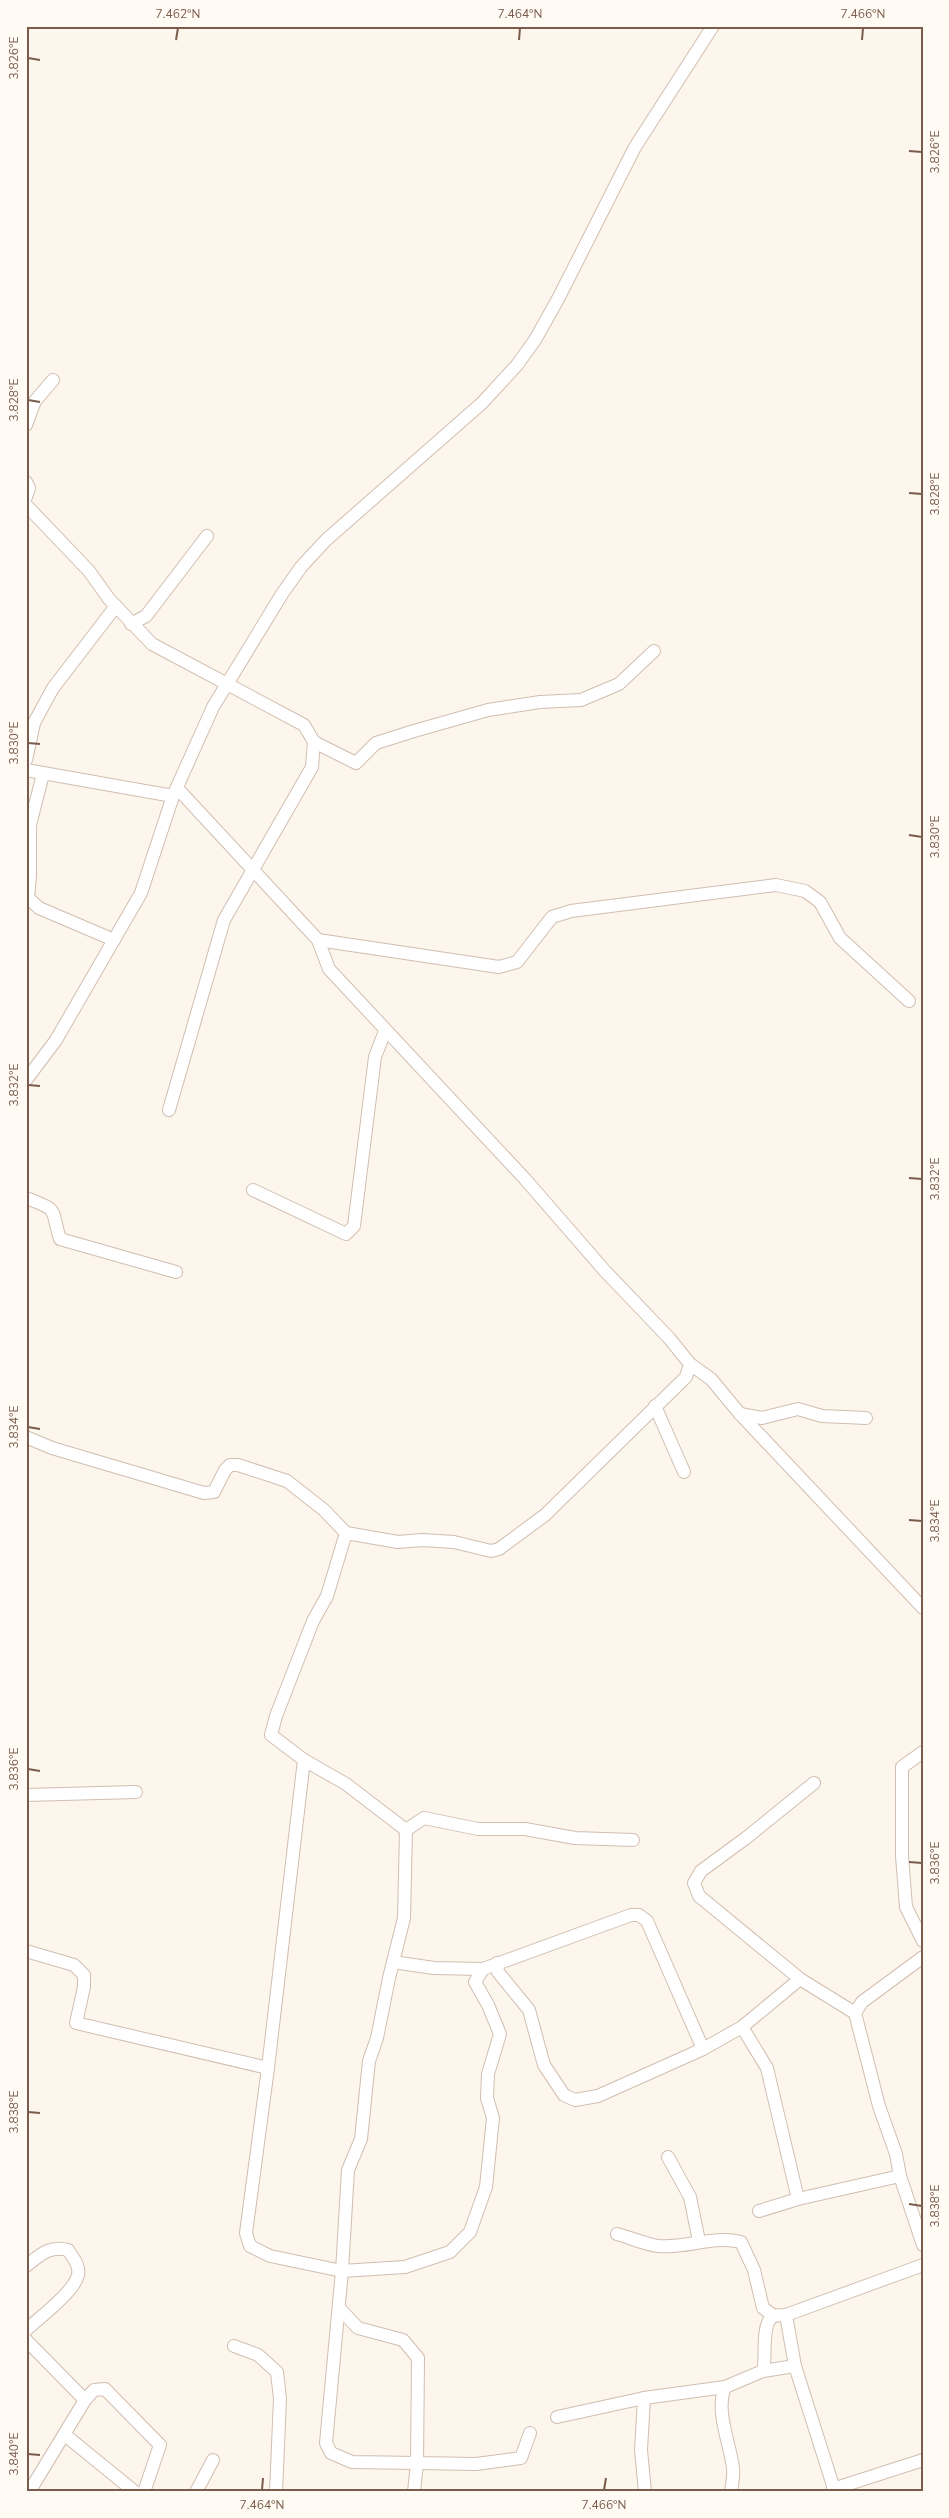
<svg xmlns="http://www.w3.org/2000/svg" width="949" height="2518" font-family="'Nunito Sans',sans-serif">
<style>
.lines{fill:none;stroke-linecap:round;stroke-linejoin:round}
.street-casing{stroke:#d1beb0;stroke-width:14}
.street{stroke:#fff;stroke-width:12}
.ticks{fill:none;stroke:#7a5c4d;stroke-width:2}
.neatline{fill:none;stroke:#7a5c4d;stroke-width:2}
.ticks-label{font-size:12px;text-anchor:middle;fill:#7a5c4d}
</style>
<rect width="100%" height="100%" fill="#fdf6ec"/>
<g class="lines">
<g class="street-casing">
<g id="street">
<polyline points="26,425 35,401 53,380"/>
<polyline points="26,482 29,488 26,497"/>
<polyline points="26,505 89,571 109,599 152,644 304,725 314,742 312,767 224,920 169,1110"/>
<polyline points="131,624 146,616 207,536"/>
<polyline points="314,742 356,763 376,743 414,731 488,710 540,702 581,700 619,684 654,651"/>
<polyline points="26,760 34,723 53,688 116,606"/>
<polyline points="26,770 173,796"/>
<polyline points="43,774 30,825 30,876 28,898 39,908 114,940"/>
<polyline points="318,940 499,967 517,962 552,917 571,911 776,885 805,891 820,902 840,938 909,1001"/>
<polyline points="26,1080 56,1040 141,893 173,796 213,707 282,594 301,567 326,540 482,403 517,365 535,340 558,299 635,147 713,26"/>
<polyline points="253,1190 346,1234 354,1226 375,1057 385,1031"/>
<path d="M26 1198C61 1211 50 1208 60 1239L176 1272"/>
<polyline points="690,1364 711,1379 740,1414 923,1608"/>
<polyline points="655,1406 684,1472"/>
<polyline points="740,1414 762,1418 798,1409 822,1416 866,1418"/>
<polyline points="26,1437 52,1448 204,1493 214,1492 225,1470 230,1465 238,1465 287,1481 324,1510 346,1533 398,1542 422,1540 454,1542 491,1551 499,1549 545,1515 686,1377 690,1364 669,1338 604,1270 525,1179 329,969 318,940 177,788"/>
<polyline points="346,1533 327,1596 313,1621 276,1716 271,1735 304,1760 346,1784 406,1830"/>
<polyline points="923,1752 902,1767 902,1856 906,1907 923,1941"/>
<polyline points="304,1760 268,2068 246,2233 250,2246 270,2256 342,2271 326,2443 331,2453 352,2462 417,2463 414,2492"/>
<polyline points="814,1783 746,1838 701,1871 694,1883 699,1896 800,1979 855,2013 879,2106 896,2154 900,2176 923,2245"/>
<polyline points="26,1795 136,1792"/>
<polyline points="406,1830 404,1918 389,1978 377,2038 369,2061 361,2139 348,2170 342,2271 405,2267 450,2252 470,2232 486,2187 493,2118 487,2098 488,2074 500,2034 488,2005 475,1982 483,1969 631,1915 639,1915 647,1921 703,2049"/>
<polyline points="406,1830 424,1818 478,1829 525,1829 575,1838 633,1840"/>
<polyline points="26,1951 74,1965 84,1975 84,1987 76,2023 268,2068"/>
<polyline points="393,1962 434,1968 483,1969"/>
<polyline points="497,1963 498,1972 529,2010 544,2065 564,2095 575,2100 598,2096 703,2049 742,2027 800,1979"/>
<polyline points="855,2013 862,2002 923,1957"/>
<polyline points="742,2027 767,2068 798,2199"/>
<polyline points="668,2157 690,2197 699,2241"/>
<polyline points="759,2211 798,2199 900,2176"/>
<path d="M617 2234C628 2237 648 2245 658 2246 685 2249 712 2235 741 2242L754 2270 763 2308 774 2316"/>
<path d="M26 2266C40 2255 49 2245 68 2250 73 2258 80 2265 78 2275 74 2292 39 2318 26 2330"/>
<polyline points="339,2308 358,2328 403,2340 418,2358 417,2463 476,2464 521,2458 530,2433"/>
<polyline points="786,2315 795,2366 835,2492"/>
<polyline points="26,2340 85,2400 29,2492"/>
<polyline points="234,2346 258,2355 277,2372 280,2399 276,2492"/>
<polyline points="763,2371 795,2366"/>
<polyline points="644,2398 641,2450 645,2492"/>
<polyline points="85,2400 94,2390 105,2389 160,2445 144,2492"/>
<polyline points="557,2417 644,2398 725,2387"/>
<polyline points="65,2435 135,2492"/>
<polyline points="833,2489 923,2460"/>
<polyline points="196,2492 213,2460"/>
<path d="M731 2492C732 2484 734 2476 733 2468 730 2443 715 2411 725 2387L763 2371C767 2359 760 2322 774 2316 777 2315 783 2315 786 2315L923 2265"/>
</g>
</g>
<use href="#street" class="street"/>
</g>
<path class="ticks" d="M176 40 178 28M519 40 520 28M862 40 863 28M28 58 40 60M909 151 922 152M28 400 40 402M909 493 922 494M28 743 40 744M909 835 922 837M28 1085 40 1086M909 1178 922 1179M28 1427 40 1429M909 1520 922 1521M28 1769 40 1771M909 1862 922 1863M28 2112 40 2113M909 2204 922 2206M28 2454 40 2455M262 2490 263 2478M604 2490 606 2478"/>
<rect width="949" height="2518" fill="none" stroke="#fffaf3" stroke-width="55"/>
<rect x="28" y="28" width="894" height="2462" class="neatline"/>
<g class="ticks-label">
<text x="178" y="18">7.462°N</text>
<text x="520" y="18">7.464°N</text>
<text x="863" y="18">7.466°N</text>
<text transform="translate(14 58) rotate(-90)" y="4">3.826°E</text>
<text transform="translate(935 152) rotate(-90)" y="4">3.826°E</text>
<text transform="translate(14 400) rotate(-90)" y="4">3.828°E</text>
<text transform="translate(935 494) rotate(-90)" y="4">3.828°E</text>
<text transform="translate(14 743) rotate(-90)" y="4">3.830°E</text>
<text transform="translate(935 837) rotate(-90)" y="4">3.830°E</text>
<text transform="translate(14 1085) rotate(-90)" y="4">3.832°E</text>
<text transform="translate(935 1179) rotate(-90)" y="4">3.832°E</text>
<text transform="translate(14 1427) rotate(-90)" y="4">3.834°E</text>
<text transform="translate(935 1521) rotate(-90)" y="4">3.834°E</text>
<text transform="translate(14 1769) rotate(-90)" y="4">3.836°E</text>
<text transform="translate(935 1863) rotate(-90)" y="4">3.836°E</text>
<text transform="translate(14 2112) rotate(-90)" y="4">3.838°E</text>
<text transform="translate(935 2206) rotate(-90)" y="4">3.838°E</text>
<text transform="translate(14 2454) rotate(-90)" y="4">3.840°E</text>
<text x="262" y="2509">7.464°N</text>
<text x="604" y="2509">7.466°N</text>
</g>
</svg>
